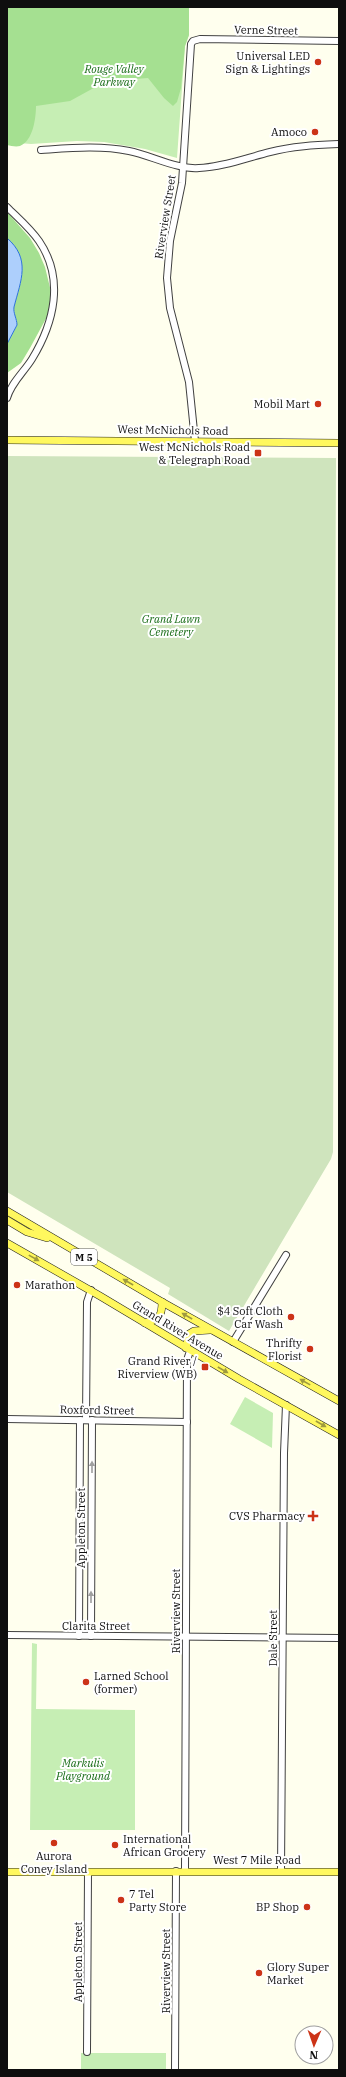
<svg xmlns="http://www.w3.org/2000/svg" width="346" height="2077" font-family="'IBM Plex Serif',serif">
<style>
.green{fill:#c6eeb4}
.forest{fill:#a5e091}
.cemetery{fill:#cfe4bd}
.water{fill:#adcffc;stroke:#2d72db}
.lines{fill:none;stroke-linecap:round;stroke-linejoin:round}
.minor-casing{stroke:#414141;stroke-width:8}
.major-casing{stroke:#1f1f1f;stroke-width:8}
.minor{stroke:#fff;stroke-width:6}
.major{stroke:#fff85e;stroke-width:7}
.oneway{fill:#9f9a3e}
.oneway2{fill:#9f9f9f}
.poi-dot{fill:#cc3317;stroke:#fff;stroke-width:1.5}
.labels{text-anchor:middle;stroke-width:4;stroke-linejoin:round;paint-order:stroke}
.shield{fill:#fff;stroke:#565656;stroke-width:1}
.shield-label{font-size:10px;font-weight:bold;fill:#0e0e0e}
.street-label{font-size:11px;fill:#0e0e0e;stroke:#fff}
.poi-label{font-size:11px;fill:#0e0e0e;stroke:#fff;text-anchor:end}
.park-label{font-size:11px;font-style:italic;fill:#186c17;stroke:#fff}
</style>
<rect width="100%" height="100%" fill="#ffe"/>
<g class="green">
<polygon points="7,7 189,7 189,35 185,46 177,158 145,149 104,142 77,141 31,144 7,142"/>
<polygon points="245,1397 273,1413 272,1448 230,1424"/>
<polygon points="32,1643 37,1644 36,1709 135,1710 135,1830 30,1830"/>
<rect x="81" y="2053" width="85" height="17"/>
</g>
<g class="forest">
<path d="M7 7H189V35L185 46 181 88 177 102 173 106 164 98 148 78 109 81 101 84 70 101 36 106C36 118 33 141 20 146 16 147 11 146 7 145Z"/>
<path d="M7 212 30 238 39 253 45 267 53 300 49 313 30 348 21 363 7 373V344L17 325C17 319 13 313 14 307 21 280 31 259 7 238Z"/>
</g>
<polygon class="cemetery" points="7,456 336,458 333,1152 331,1159 229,1331 168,1294 170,1288 7,1192"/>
<path class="water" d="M7 238C31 259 21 280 14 307 13 313 17 319 17 325L7 344Z"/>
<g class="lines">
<g class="minor-casing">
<g id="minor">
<path d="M41 150C70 148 100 145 129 151 150 155 178 170 199 168 223 167 246 158 270 152 292 146 316 145 339 144"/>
<path d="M7 207C18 218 30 228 39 241 65 279 54 323 32 359 24 372 11 383 7 398"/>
<polyline points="195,441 189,382 170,308 167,278 170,241 182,183 191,44 193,41 200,39 339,41"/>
<polyline points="233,1342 286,1255"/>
<polyline points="7,1419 187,1422"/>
<polyline points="86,1420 87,1302 91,1290"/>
<polyline points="7,1635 339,1638"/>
<polyline points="79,1636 80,1420"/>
<polyline points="91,1636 92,1420"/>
<polyline points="185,1871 187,1360 190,1351"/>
<polyline points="281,1872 284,1453 286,1405"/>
<polyline points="87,2052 88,1872"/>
<polyline points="175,2070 176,1871"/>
</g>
</g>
<g class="major-casing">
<g id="major">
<polyline points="7,440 339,443"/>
<polyline points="7,1211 162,1302 339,1401"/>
<polyline points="7,1220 27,1232 47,1238"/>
<polyline points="7,1243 100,1296 239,1379 339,1435"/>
<path d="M145 1323C159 1319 162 1317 162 1302"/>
<polyline points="186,1348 189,1334 194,1331 210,1330"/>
<polyline points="7,1872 339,1872"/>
</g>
</g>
<use href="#minor" class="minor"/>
<use href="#major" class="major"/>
</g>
<defs><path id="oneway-solid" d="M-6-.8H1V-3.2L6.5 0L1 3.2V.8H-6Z"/></defs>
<g class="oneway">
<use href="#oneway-solid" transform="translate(34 1258) rotate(29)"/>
<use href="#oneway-solid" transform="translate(128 1282) rotate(-150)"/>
<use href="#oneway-solid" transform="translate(187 1316) rotate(-150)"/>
<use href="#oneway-solid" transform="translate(223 1370) rotate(30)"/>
<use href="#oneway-solid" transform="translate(305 1382) rotate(-151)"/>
<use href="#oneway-solid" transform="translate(321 1424) rotate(30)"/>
</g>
<g class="oneway2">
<use href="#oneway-solid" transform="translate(92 1467) rotate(-90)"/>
<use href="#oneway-solid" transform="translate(91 1597) rotate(-90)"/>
</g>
<g class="poi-dot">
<circle cx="318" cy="62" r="4"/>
<circle cx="315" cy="132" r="4"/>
<circle cx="318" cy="404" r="4"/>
<rect x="254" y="449" width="8" height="8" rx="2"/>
<circle cx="17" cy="1285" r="4"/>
<circle cx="291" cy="1317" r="4"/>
<circle cx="310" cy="1349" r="4"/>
<rect x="201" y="1363" width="8" height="8" rx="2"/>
<path d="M311 1510h4v4h4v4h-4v4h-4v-4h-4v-4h4z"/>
<circle cx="86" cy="1682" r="4"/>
<circle cx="54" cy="1843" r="4"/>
<circle cx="115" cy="1845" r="4"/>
<circle cx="121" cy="1900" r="4"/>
<circle cx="307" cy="1907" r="4"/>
<circle cx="259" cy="1973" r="4"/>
</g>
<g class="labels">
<rect class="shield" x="71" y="1249" width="26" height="16" rx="3"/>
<g class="shield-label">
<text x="84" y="1261">M 5</text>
</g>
<g class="street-label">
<text transform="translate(266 30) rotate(1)" y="4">Verne Street</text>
<text transform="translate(165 217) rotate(-81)" y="4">Riverview Street</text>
<text transform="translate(173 430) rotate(1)" y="4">West McNichols Road</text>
<text transform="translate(178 1330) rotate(31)" y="4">Grand River Avenue</text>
<text transform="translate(97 1410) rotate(1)" y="4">Roxford Street</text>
<text transform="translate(81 1528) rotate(-90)" y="4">Appleton Street</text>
<text transform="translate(176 1611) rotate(-90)" y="4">Riverview Street</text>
<text x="96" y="1630">Clarita Street</text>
<text transform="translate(273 1638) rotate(-90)" y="4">Dale Street</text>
<text x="257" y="1864">West 7 Mile Road</text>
<text transform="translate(78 1962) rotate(-90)" y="4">Appleton Street</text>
<text transform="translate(166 1971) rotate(-90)" y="4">Riverview Street</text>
</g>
<g class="poi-label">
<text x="310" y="60">Universal LED<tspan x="310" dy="13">Sign &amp; Lightings</tspan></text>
<text x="307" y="136">Amoco</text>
<text x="310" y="408">Mobil Mart</text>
<text x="250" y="451">West McNichols Road<tspan x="250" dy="13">&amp; Telegraph Road</tspan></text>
<text x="25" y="1289" text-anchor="start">Marathon</text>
<text x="283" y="1315">$4 Soft Cloth<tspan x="283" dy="13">Car Wash</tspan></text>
<text x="302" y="1347">Thrifty<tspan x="302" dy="13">Florist</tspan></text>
<text x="197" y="1365">Grand River /<tspan x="197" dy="13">Riverview (WB)</tspan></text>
<text x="305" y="1520">CVS Pharmacy</text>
<text x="94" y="1680" text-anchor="start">Larned School<tspan x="94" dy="13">(former)</tspan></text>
<text x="123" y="1843" text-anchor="start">International<tspan x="123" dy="13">African Grocery</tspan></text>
<text x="54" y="1860" text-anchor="middle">Aurora<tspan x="54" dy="13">Coney Island</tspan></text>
<text x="129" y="1898" text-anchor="start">7 Tel<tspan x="129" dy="13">Party Store</tspan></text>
<text x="299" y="1911">BP Shop</text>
<text x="267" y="1971" text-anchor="start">Glory Super<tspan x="267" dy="13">Market</tspan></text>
</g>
<g class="park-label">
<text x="114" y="73">Rouge Valley<tspan x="114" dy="13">Parkway</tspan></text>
<text x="171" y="623">Grand Lawn<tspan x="171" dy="13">Cemetery</tspan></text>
<text x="83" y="1767">Markulis<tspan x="83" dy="13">Playground</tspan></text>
</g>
</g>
<rect width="346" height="2077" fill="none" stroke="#0e0e0e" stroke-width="16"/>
<g transform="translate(314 2045) rotate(182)"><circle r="19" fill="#ffffff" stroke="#9f9f9f"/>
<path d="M0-3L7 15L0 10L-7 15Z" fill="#cc3317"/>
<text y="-6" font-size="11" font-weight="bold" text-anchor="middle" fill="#0e0e0e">N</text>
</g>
</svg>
